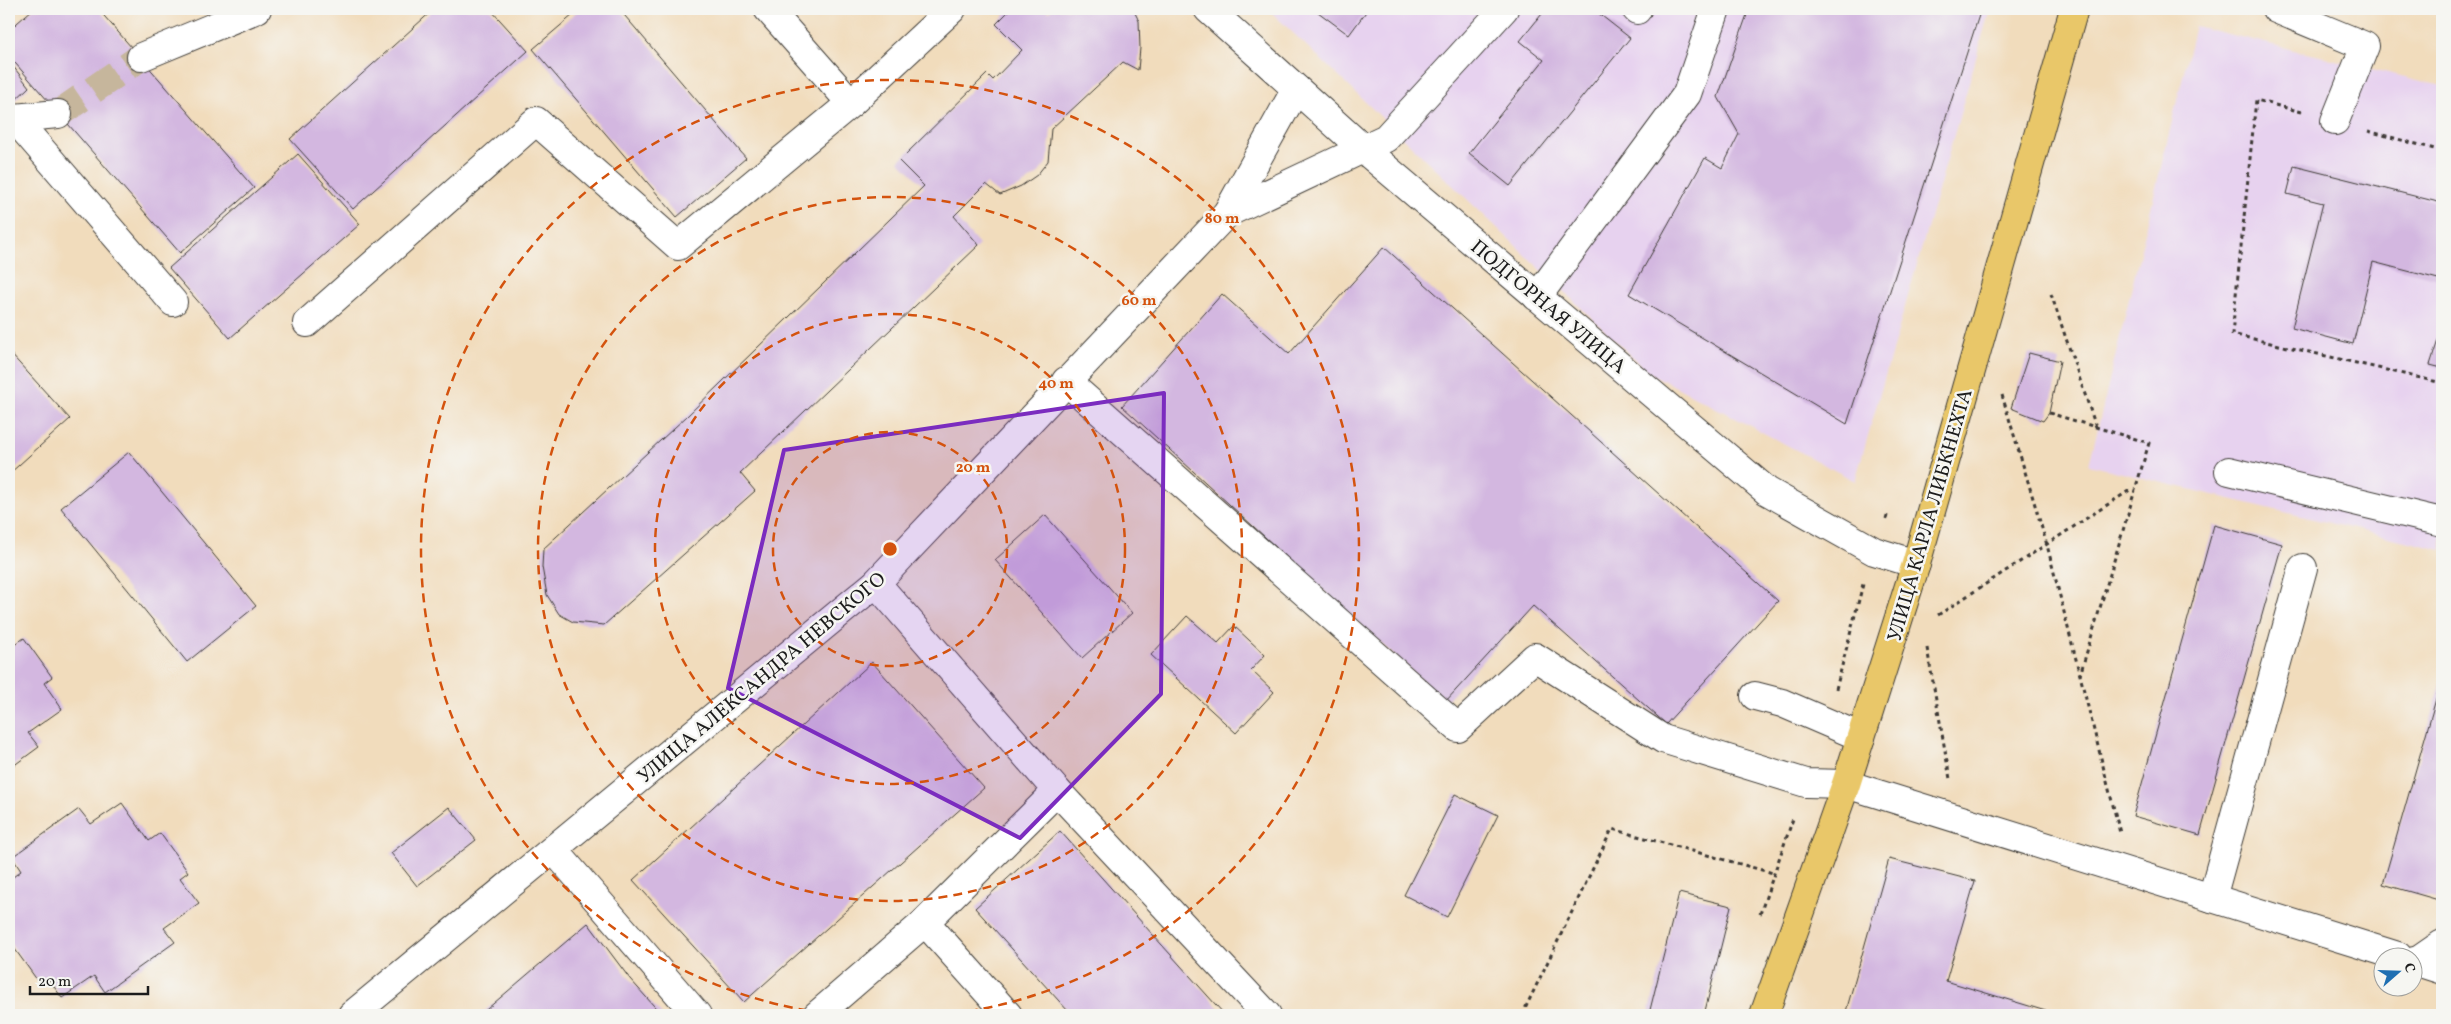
<svg xmlns="http://www.w3.org/2000/svg" width="2451" height="1024" font-family="Vollkorn,serif">
<style>
.built{fill:#e7d2ef}
.building{fill:#d3b7e0}
.lines{fill:none;stroke-linecap:round;stroke-linejoin:round}
.minor-tunnel{stroke:#c6b69c;stroke-width:28;stroke-dasharray:28 14;stroke-linecap:butt}
.minor-casing{stroke:#3c3934;stroke-width:30}
.major-casing{stroke:#3c3934;stroke-width:30}
.path{stroke:#3c3934;stroke-width:3;stroke-dasharray:4 4;stroke-linecap:butt}
.minor{stroke:#fff;stroke-width:28}
.major{stroke:#e9c769;stroke-width:28}
.marked{fill:#7b2cbf;fill-opacity:0.2;stroke:#7b2cbf;stroke-width:4;stroke-linejoin:round}
.ring{fill:none;stroke:#d4530e;stroke-width:2.5;stroke-dasharray:9 6}
.labels{text-anchor:middle;stroke-width:5;stroke-linejoin:round;paint-order:stroke}
.street-label{font-size:20px;fill:#1c1c1c;stroke:#f6f6f2}
.centre{fill:#d4530e;stroke:#f6f6f2;stroke-width:2.5}
.ring-label{font-size:15px;text-anchor:middle;font-weight:bold;fill:#d4530e;stroke:#f6f6f2;stroke-width:5;stroke-linejoin:round;paint-order:stroke}
</style>
<rect width="100%" height="100%" fill="#f6f6f2"/>
<filter id="ink" filterUnits="userSpaceOnUse"><feTurbulence type="fractalNoise" baseFrequency=".02" numOctaves="2"/><feDisplacementMap in="SourceGraphic" scale="10" xChannelSelector="R" yChannelSelector="G"/><feConvolveMatrix kernelMatrix="1 2 1 2 8 2 1 2 1" color-interpolation-filters="sRGB"/></filter>
<filter id="wash" filterUnits="userSpaceOnUse"><feTurbulence type="fractalNoise" baseFrequency=".0096" numOctaves="4" result="noise"/><feDisplacementMap in="SourceGraphic" scale="20" xChannelSelector="R" yChannelSelector="G"/><feGaussianBlur stdDeviation="1.12" result="paint"/><feColorMatrix in="noise" values="0 0 0 0 0 0 0 0 0 0 0 0 0 0 0 0 0 1.4 0 .05"/><feComposite in="paint" operator="in"/></filter>
<g filter="url(#wash)">
<rect width="100%" height="100%" fill="#f1dcbc"/>
<g class="built">
<polygon points="1268,9 1990,9 1855,481 1648,372"/>
<polygon points="2195,26 2442,86 2442,550 2089,465"/>
</g>
<g id="blocks">
<g class="building">
<polygon points="33,9 98,9 254,188 180,253 9,56 9,30"/>
<polygon points="434,9 490,9 528,51 353,209 290,139"/>
<polygon points="580,9 619,9 746,158 677,217 533,49"/>
<polygon points="1011,9 1045,9 1049,12 1053,9 1133,9 1139,21 1140,48 1138,70 1123,62 1051,129 1048,161 1037,175 1021,186 1000,195 986,184 954,216 979,245 740,473 755,491 604,625 573,622 559,614 547,595 542,567 543,549 687,416 924,186 899,161 987,74 993,80 1022,50 996,24"/>
<polygon points="1314,9 1368,9 1349,35"/>
<polygon points="1546,9 1593,9 1630,38 1510,186 1469,153 1544,60 1520,41"/>
<polygon points="1749,9 1981,9 1847,424 1629,294 1705,158 1722,168 1739,134 1718,97"/>
<polygon points="9,61 29,87 9,106"/>
<polygon points="298,154 360,224 230,338 169,268"/>
<polygon points="2294,166 2442,203 2442,280 2373,262 2353,344 2292,328 2323,203 2287,194"/>
<polygon points="1384,247 1778,601 1666,724 1533,606 1445,702 1122,406 1222,294 1289,354"/>
<polygon points="2442,328 2442,368 2430,365"/>
<polygon points="9,352 70,419 9,474"/>
<polygon points="2029,353 2060,361 2049,413 2043,421 2011,408"/>
<polygon points="129,452 256,606 187,662 61,508"/>
<polygon points="1045,515 1132,613 1082,658 995,560"/>
<polygon points="2214,525 2282,544 2200,835 2133,816"/>
<polygon points="1187,616 1218,643 1234,626 1265,655 1251,670 1274,692 1236,733 1151,655"/>
<polygon points="24,638 52,677 44,683 62,709 28,733 39,747 9,769 9,640 13,646"/>
<polygon points="872,662 984,788 744,1002 633,880"/>
<polygon points="2442,678 2442,901 2383,884"/>
<polygon points="1455,794 1498,815 1447,917 1404,895"/>
<polygon points="122,803 149,841 160,833 188,872 180,878 199,903 164,928 175,942 105,992 94,976 62,998 48,978 40,984 9,941 9,880 21,871 12,857 79,809 91,824"/>
<polygon points="449,807 476,840 417,886 391,853"/>
<polygon points="1060,831 1153,935 1225,1015 1072,1015 1068,1011 975,908"/>
<polygon points="1889,859 1975,881 1946,981 2059,1015 1845,1015"/>
<polygon points="1679,893 1731,906 1704,1015 1649,1014"/>
<polygon points="588,923 630,979 662,1015 480,1015"/>
</g>
</g>
</g>
<g filter="url(#ink)">
<use href="#blocks" fill-opacity="0" stroke="#3c3934" stroke-width="1"/>
<g class="lines">
<polyline class="minor-tunnel" points="58,114 141,57"/>
<g class="minor-casing">
<g id="minor">
<polyline points="768,9 851,103 952,9"/>
<polyline points="1208,9 1362,148 1767,491 1874,551 1916,564"/>
<polyline points="1636,9 1637,10"/>
<polyline points="2276,9 2365,46 2335,121"/>
<polyline points="141,57 257,9"/>
<polyline points="58,114 14,118 173,302"/>
<polyline points="1227,213 1386,138 1504,9"/>
<polyline points="1537,297 1687,94 1716,9"/>
<polyline points="307,323 536,121 678,246 851,103"/>
<polyline points="1066,381 1458,728 1535,657 1663,739 1806,783 1846,784 2398,956"/>
<polyline points="2229,471 2442,522"/>
<polyline points="876,583 1057,791 1267,1015"/>
<polyline points="1755,696 1782,703 1861,737"/>
<polyline points="554,850 697,1015"/>
<polyline points="2212,898 2303,568"/>
<polyline points="925,922 1008,1015"/>
<polyline points="2414,961 2442,970"/>
<polyline points="2416,962 2442,944"/>
<polyline points="352,1015 876,583 1227,213 1296,89"/>
<polyline points="817,1015 925,922 1057,791"/>
</g>
</g>
<g class="major-casing">
<polyline id="major" points="1764,1015 1846,784 1916,564 2074,9"/>
</g>
<g class="path">
<polyline points="2302,112 2256,100 2232,334 2442,383"/>
<polyline points="2368,131 2442,151"/>
<polyline points="2051,294 2096,427"/>
<polyline points="2002,395 2047,545 2120,833"/>
<polyline points="2049,413 2149,443 2080,675"/>
<polyline points="1886,519 1888,512"/>
<polyline points="1938,615 2130,490"/>
<polyline points="1927,648 1950,779"/>
<polyline points="1836,689 1863,584"/>
<polyline points="1760,914 1794,816"/>
<polyline points="1522,1015 1612,829 1773,873"/>
</g>
<use href="#minor" class="minor"/>
<use href="#major" class="major"/>
</g>
</g>
<path class="marked" d="M1164 393 1161 694 1020 838 728 688 784 450Z"/>
<g class="ring">
<circle cx="890" cy="549" r="117"/>
<circle cx="890" cy="549" r="235"/>
<circle cx="890" cy="549" r="352"/>
<path d="M837 1015A469 469 0 1 1 943 1015"/>
</g>
<g class="labels">
<g class="street-label">
<text transform="translate(1549 306) rotate(40)" y="7">ПОДГОРНАЯ УЛИЦА</text>
<text transform="translate(1929 515) rotate(-74)" y="7">УЛИЦА КАРЛА ЛИБКНЕХТА</text>
<text transform="translate(761 677) rotate(-40)" y="7">УЛИЦА АЛЕКСАНДРА НЕВСКОГО</text>
</g>
</g>
<circle cx="890" cy="549" r="8" class="centre"/>
<g class="ring-label">
<text x="1222" y="223">80 m</text>
<text x="1139" y="305">60 m</text>
<text x="1056" y="388">40 m</text>
<text x="973" y="472">20 m</text>
</g>
<rect width="2451" height="1024" fill="none" stroke="#f6f6f2" stroke-width="30"/>
<g transform="translate(2398 972) rotate(70)"><circle r="24" fill="#f6f6f2" stroke="#9f9f9c"/>
<path d="M0-4L9 19L0 12L-9 19Z" fill="#1f6fb2"/>
<text y="-8" font-size="14" font-weight="bold" text-anchor="middle" fill="#1c1c1c">С</text>
</g>
<path d="M30 986v8h118v-8" fill="none" stroke="#1c1c1c" stroke-width="2.5"/>
<text x="38" y="986" font-size="15" fill="#1c1c1c" stroke="#f6f6f2" stroke-width="4" paint-order="stroke">20 m</text>
</svg>
